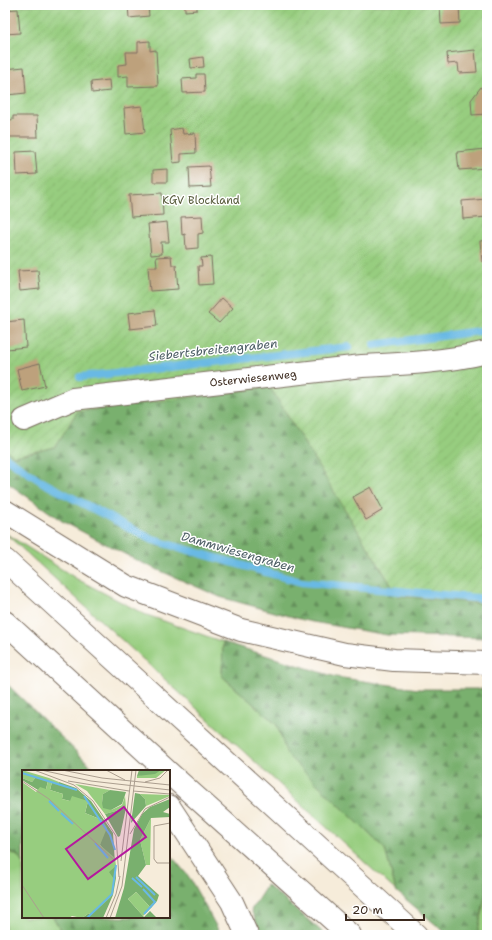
<svg xmlns="http://www.w3.org/2000/svg" width="492" height="940" font-family="'Shantell Sans',sans-serif">
<style>
.grass{fill:#97cd7f;stroke:#697c4e}
.forest{fill:url(#forest-firs);stroke:#5a6d46}
.garden{fill:url(#garden-furrows);stroke:#697c4e}
.lines{fill:none;stroke-linecap:round;stroke-linejoin:round}
.stream{stroke:#69b9e4;stroke-width:8}
.building{fill:#bda17b}
.minor-casing{stroke:#7c6e60;stroke-width:24}
.trunk-casing{stroke:#7c6e60;stroke-width:24}
.motorway-casing{stroke:#7c6e60;stroke-width:24}
.minor{stroke:#fff;stroke-width:22}
.trunk{stroke:#fff;stroke-width:22}
.motorway{stroke:#fff;stroke-width:22}
.labels{text-anchor:middle;stroke-width:3;stroke-linejoin:round;paint-order:stroke}
.park-label{font-size:11px;fill:#575b3b;stroke:#fff}
.street-label{font-size:11px;fill:#3b2a1e;stroke:#fff}
.water-label{font-size:12px;font-style:italic;fill:#4b5c63;stroke:#fff}
.inset-river{fill:none;stroke:#69b9e4;stroke-width:2}
.inset-road{fill:none;stroke:#ab9e8f;stroke-width:1}
.view{fill:#b5179e;fill-opacity:0.15;stroke:#b5179e;stroke-width:2}
.inset-edge{fill:none;stroke:#3b2a1e;stroke-width:2}
</style>
<defs>
<pattern id="forest-firs" width="22" height="20" patternUnits="userSpaceOnUse"><rect width="22" height="20" fill="#79b06e"/><path d="M5 1l3.5 6h-7zM16 11l3.5 6h-7z" fill="#648f5a"/></pattern>
<pattern id="garden-furrows" width="10" height="10" patternUnits="userSpaceOnUse"><rect width="10" height="10" fill="#97cd7f"/><path d="M-1 1l2-2M0 10L10 0M9 11l2-2" fill="none" stroke="#83b06d"/></pattern>
</defs>
<rect width="100%" height="100%" fill="#fff"/>
<filter id="ink" filterUnits="userSpaceOnUse"><feTurbulence type="fractalNoise" baseFrequency=".025" numOctaves="2"/><feDisplacementMap in="SourceGraphic" scale="8" xChannelSelector="R" yChannelSelector="G"/><feConvolveMatrix kernelMatrix="1 2 1 2 8 2 1 2 1" color-interpolation-filters="sRGB"/></filter>
<filter id="wash" filterUnits="userSpaceOnUse"><feTurbulence type="fractalNoise" baseFrequency=".012" numOctaves="4" result="noise"/><feDisplacementMap in="SourceGraphic" scale="16" xChannelSelector="R" yChannelSelector="G"/><feGaussianBlur stdDeviation="0.9" result="paint"/><feColorMatrix in="noise" values="0 0 0 0 0 0 0 0 0 0 0 0 0 0 0 0 0 1.4 0 .05"/><feComposite in="paint" operator="in"/></filter>
<g filter="url(#wash)">
<rect width="100%" height="100%" fill="#f6ecda"/>
<g class="grass">
<polygon points="5,533 77,579 144,614 223,642 222,676 277,725 288,755 385,849 396,891"/>
<polygon points="5,850 18,856 23,864 23,917 53,917 64,935 5,935"/>
<polygon points="487,887 487,935 477,935"/>
</g>
<g class="forest">
<polygon points="270,387 398,596 487,604 487,638 387,635 307,621 220,597 138,561 62,521 5,481 5,449 14,456 55,447 76,412"/>
<polygon points="223,642 336,677 418,689 487,689 487,887 477,935 448,935 396,891 385,849 287,755 277,725 222,676"/>
<polygon points="5,682 96,771 23,771 23,864 18,856 5,850"/>
<polygon points="169,853 189,877 221,935 64,935 53,917 169,917"/>
<polygon points="267,885 326,935 262,935 251,910"/>
</g>
<polygon class="garden" points="5,5 487,5 487,604 398,596 270,387 77,412 55,447 14,456 5,449"/>
<g class="lines">
<g class="stream">
<polyline points="374,345 487,330"/>
<polyline points="80,377 349,347"/>
<polyline points="5,457 44,483 153,540 301,582 487,599"/>
</g>
</g>
<g id="blocks">
<g class="building">
<polygon points="128,5 148,5 149,16 129,18"/>
<polygon points="185,5 197,5 197,10 185,11"/>
<polygon points="440,5 459,5 460,23 441,24"/>
<polygon points="18,9 20,33 5,34 5,10"/>
<polygon points="150,41 150,51 156,50 158,86 128,87 128,76 118,77 118,65 127,64 126,52 138,52 138,42"/>
<polygon points="475,50 477,72 459,73 458,63 448,64 447,53"/>
<polygon points="203,57 204,67 191,68 190,59"/>
<polygon points="24,67 26,93 7,95 5,69"/>
<polygon points="196,74 204,74 205,92 183,93 182,79 196,78"/>
<polygon points="109,80 110,91 92,93 91,82"/>
<polygon points="481,87 487,87 487,114 472,115 471,100"/>
<polygon points="142,106 145,132 126,134 124,108"/>
<polygon points="13,116 37,116 38,137 5,137 5,119 13,120"/>
<polygon points="182,128 183,134 195,133 196,153 181,154 181,162 173,163 170,130"/>
<polygon points="486,149 487,168 459,170 457,152"/>
<polygon points="35,151 37,174 17,175 16,152"/>
<polygon points="209,166 211,187 190,188 189,167"/>
<polygon points="167,169 167,182 153,182 153,170"/>
<polygon points="162,193 163,215 131,217 129,195"/>
<polygon points="487,199 487,217 463,219 462,201"/>
<polygon points="202,216 203,233 198,234 198,248 186,249 185,234 182,235 181,217"/>
<polygon points="167,222 169,242 161,242 162,254 151,255 148,224"/>
<polygon points="487,240 487,261 482,262 480,241"/>
<polygon points="171,256 172,265 176,265 178,289 150,291 148,267 157,267 156,257"/>
<polygon points="211,257 213,284 199,285 198,266 202,266 201,258"/>
<polygon points="38,270 40,289 20,291 18,271"/>
<polygon points="222,298 233,308 219,323 208,314"/>
<polygon points="155,310 157,326 130,329 128,313"/>
<polygon points="24,320 26,347 7,349 5,322"/>
<polygon points="40,363 45,386 22,391 17,369"/>
<polygon points="371,487 383,510 366,520 353,497"/>
</g>
</g>
</g>
<g filter="url(#ink)">
<use href="#blocks" fill-opacity="0" stroke="#7c6e60" stroke-width="1"/>
<g class="lines">
<g class="minor-casing">
<path id="minor" d="M24 420 73 399 362 366C404 364 446 362 487 352"/>
</g>
<g class="trunk-casing">
<polyline id="trunk" points="5,560 416,935"/>
</g>
<g class="motorway-casing">
<g id="motorway">
<polyline points="5,511 126,586 241,630 345,654 394,660 487,663"/>
<polyline points="5,622 167,771"/>
<polyline points="169,773 350,935"/>
<polyline points="169,806 232,902 247,935"/>
</g>
</g>
<use href="#minor" class="minor"/>
<use href="#trunk" class="trunk"/>
<use href="#motorway" class="motorway"/>
</g>
</g>
<g class="labels">
<g class="park-label">
<text x="201" y="204">KGV Blockland</text>
</g>
<g class="street-label">
<text transform="translate(253 378) rotate(-6)" y="4">Osterwiesenweg</text>
</g>
<g class="water-label">
<text transform="translate(213 350) rotate(-6)" y="4">Siebertsbreitengraben</text>
<text transform="translate(238 552) rotate(16)" y="4">Dammwiesengraben</text>
</g>
</g>
<g transform="translate(22 770)">
<rect width="148" height="148" fill="#f6ecda"/>
<path d="M0 0 27 8 37 12 36 14 14 7 10 12 0 8ZM139 0H144L134 8H115V6ZM53 14 88 20 81 24 80 33 89 40 100 35 103 26 104 38 83 44 65 21ZM118 24 148 25V26L124 36 123 29ZM129 48 128 95H124L118 70Z" fill="#97cd7f"/>
<path d="M117 0H139L133 4 115 6ZM14 7 26 11 24 19 16 20 0 10V8L10 12ZM30 12 36 14 37 12 54 18 69 31 91 63 94 108 91 125 81 148H60L67 143 69 145 87 102 88 86 78 75 80 50 63 43 66 31H48L40 29 41 24 28 20ZM88 20 104 22 100 34 89 40 81 38 80 33 81 24ZM113 23 118 24 123 29 124 36 109 53ZM148 29V37L141 42 148 44V47L129 48 118 70 124 95 116 106 137 125 135 131 129 138 114 122 106 129 122 147 128 141 135 148H93L102 118 112 59 120 44 128 37ZM104 38 98 66 96 67 83 44Z" fill="#79b06e"/>
<path d="M26 11 30 12 28 20 41 24 40 29 48 31 50 26 66 31 63 43 80 50 85 58 78 75 93 88 94 96 87 102 92 109 89 127 69 145 67 143 60 148 50 146 47 148H0V12L14 22 18 17 24 19ZM114 122 129 138 121 146 106 129Z" fill="#97cd7f"/>
<path class="inset-river" d="M0 3 55 20M62 26 88 65 93 80M27 31 37 41M39 43 51 54M73 73 86 88M114 107 133 125M110 108 120 117M121 119 133 132 122 144M65 148 90 124 94 95"/>
<path class="inset-road" d="M12 0 52 15 71 31 94 66 97 107M19 0 69 11 148 20M40 0 80 8 148 15M84 0 103 10M0 11 27 29 91 89M46 11 107 21M123 12 138 8 146 0M111 21 148 24M148 53 132 56V89L135 93H148M108 64 123 39 148 27M99 91 110 0M0 115 22 148M84 148 94 124 98 106M88 148 100 116 114 0"/>
<path class="view" d="M102 37 124 67 66 109 44 79Z"/>
<rect width="148" height="148" class="inset-edge"/>
</g>
<rect width="492" height="940" fill="none" stroke="#fff" stroke-width="20"/>
<path d="M346 914v6h78v-6" fill="none" stroke="#3b2a1e" stroke-width="2"/>
<text x="352" y="914" font-size="12" fill="#3b2a1e" stroke="#ffffff" stroke-width="3" paint-order="stroke">20 m</text>
</svg>
